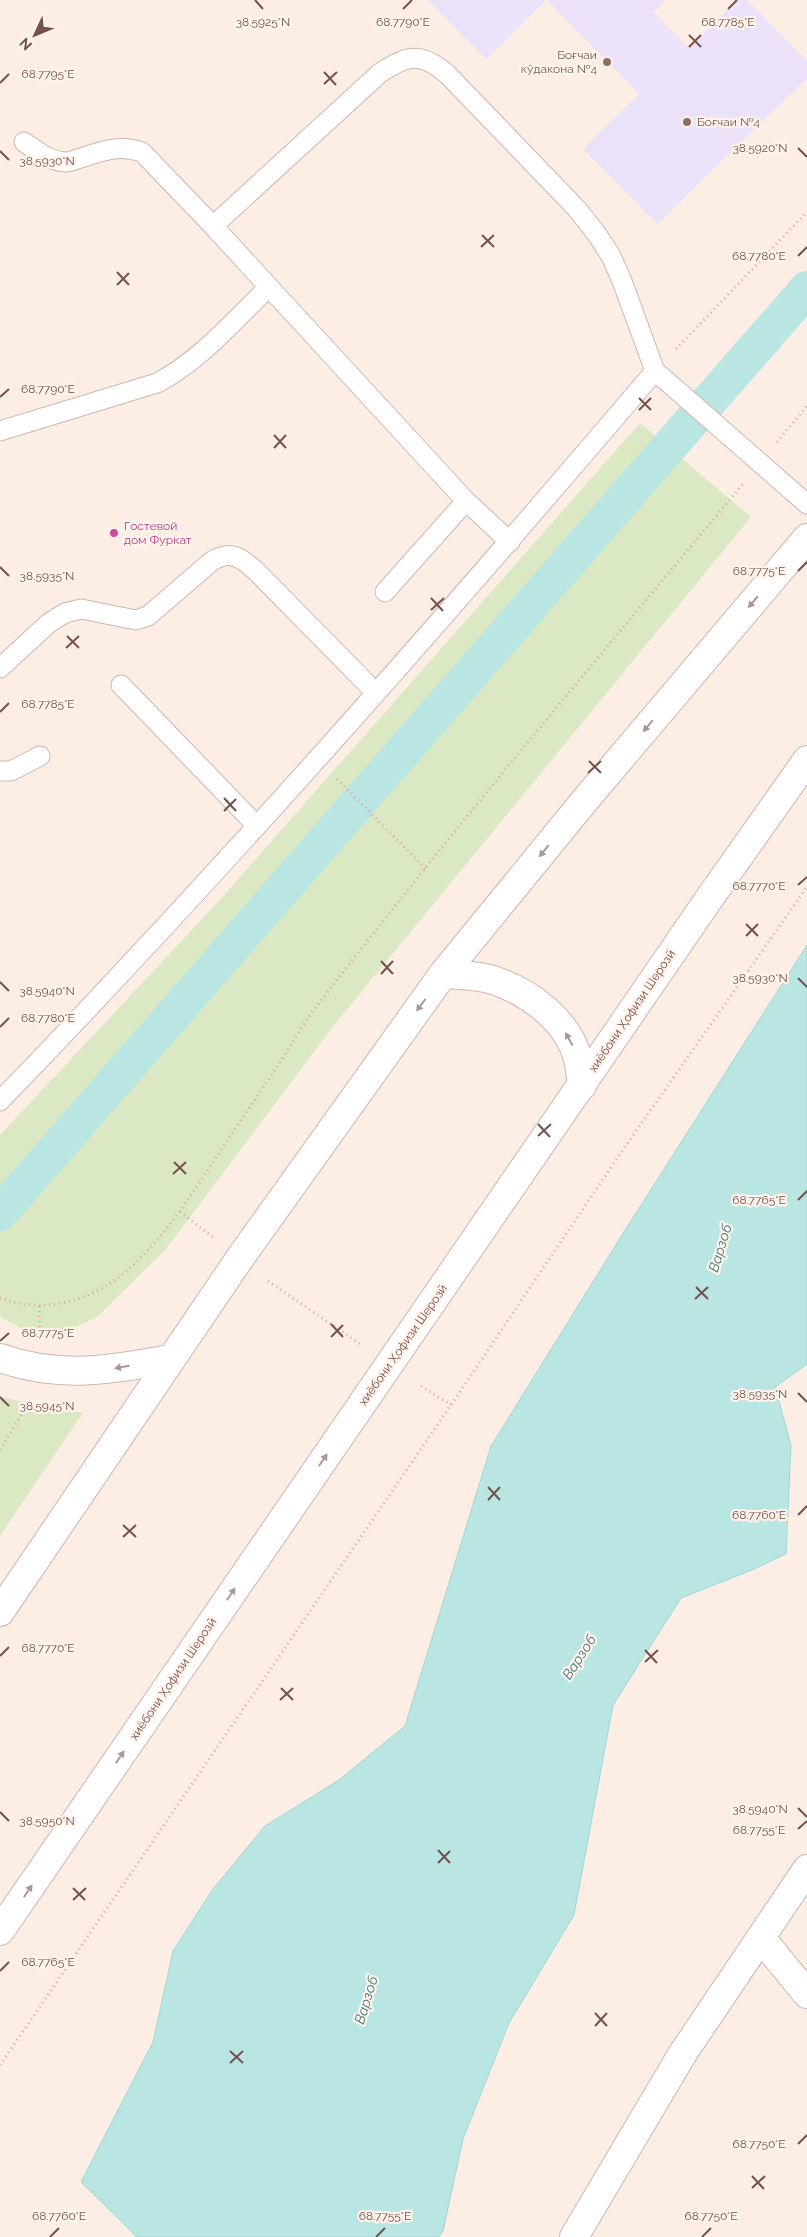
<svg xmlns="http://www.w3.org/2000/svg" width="807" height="2237" font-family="Raleway,sans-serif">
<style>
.education{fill:#ebe1f8}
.green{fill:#dae9c3}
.water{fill:#b9e5e3;stroke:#9fd7d4}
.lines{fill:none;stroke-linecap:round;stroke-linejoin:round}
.canal{stroke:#b9e5e3;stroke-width:36}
.lane-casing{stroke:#cfb6ae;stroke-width:21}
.street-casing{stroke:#cfb6ae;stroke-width:30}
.secondary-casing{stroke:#d2b4ab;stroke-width:30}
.path{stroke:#d6aa9f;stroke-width:3;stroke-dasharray:1 4;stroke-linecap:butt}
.lane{stroke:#fff;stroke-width:19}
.street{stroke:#fff;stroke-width:28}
.secondary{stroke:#fff;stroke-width:28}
.oneway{fill:#ac9792}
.ticks{fill:none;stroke:#74514a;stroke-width:2}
.education-dot{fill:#8d6e63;stroke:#fff3eb;stroke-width:2}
.hotel-dot{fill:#d1479c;stroke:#fff3eb;stroke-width:2}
.labels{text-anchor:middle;stroke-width:4.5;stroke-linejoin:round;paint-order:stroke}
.education-label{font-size:12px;fill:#785e54;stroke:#fff3eb;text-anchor:end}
.hotel-label{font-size:12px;fill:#b23c85;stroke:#fff3eb;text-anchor:start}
.street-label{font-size:12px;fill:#74514a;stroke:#fff3eb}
.water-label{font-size:14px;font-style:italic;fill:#3e7977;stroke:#fff3eb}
.ticks-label{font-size:12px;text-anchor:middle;fill:#74514a;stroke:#fff3eb;stroke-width:4.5;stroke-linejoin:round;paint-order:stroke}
</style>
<rect width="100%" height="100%" fill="#fceee4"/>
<g class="education">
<polygon points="428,0 546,0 486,59"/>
<polygon points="547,0 665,0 653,12 689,48 738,0 747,0 807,61 807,78 657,224 583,149 639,94"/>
</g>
<g class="green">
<polygon points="640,423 751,517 335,1024 166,1249 97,1317 68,1331 40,1338 0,1317 0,1135 217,903"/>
<polygon points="0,1397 83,1413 0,1536"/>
</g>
<polygon class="water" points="807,945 807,1364 775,1387 791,1445 786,1554 752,1570 681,1598 613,1705 574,1915 509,2023 463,2139 443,2231 439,2237 137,2237 81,2182 153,2042 173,1951 213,1889 265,1826 339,1780 405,1726 491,1446 627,1227"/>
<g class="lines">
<polyline class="canal" points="0,1213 807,289"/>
<g class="lane-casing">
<g id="lane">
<path d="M24 142C37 151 49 161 66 162 71 162 76 159 81 158 102 151 120 144 142 152L213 226"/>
<polyline points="269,287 466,501 510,542"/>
<path d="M0 431 157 383C200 361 234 320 269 287L213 226 380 73C409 54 421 52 448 75L577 209 596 233 611 256 622 281 655 371 807 504"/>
<polyline points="385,592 466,501"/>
<path d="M0 668 49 623 65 613 81 609 136 620 148 616 212 561C232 549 241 558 257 572L376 693"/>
<polyline points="121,685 257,826"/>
<polyline points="0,771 11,771 40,756"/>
<path d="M0 1101C227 866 443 620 655 371"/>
</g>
</g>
<g class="street-casing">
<g id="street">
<path d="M0 1358C60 1379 110 1370 170 1359"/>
<polyline points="761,1938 807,1994"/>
<polyline points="574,2237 683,2053 807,1869"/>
</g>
</g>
<g class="secondary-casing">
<g id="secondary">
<path d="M443 974C460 975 477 975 493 980 529 992 568 1020 578 1059 580 1068 581 1077 582 1086"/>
<polyline points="0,1612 240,1258 443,974 586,799 807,538"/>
<polyline points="0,1931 711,896 807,760"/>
</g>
</g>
<g class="path">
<polyline points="676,349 807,212"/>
<polyline points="777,442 807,406"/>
<polyline points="337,779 426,869"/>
<polyline points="180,1212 213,1237"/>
<polyline points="268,1281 360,1344"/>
<path d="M0 1298C43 1314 88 1302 123 1274 158 1245 184 1206 209 1168 232 1134 255 1099 279 1064 290 1046 301 1028 313 1011 451 831 598 658 743 484"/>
<polyline points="39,1306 40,1335"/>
<polyline points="421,1386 451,1405"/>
<polyline points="0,1450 21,1415 26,1402"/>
<polyline points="0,2065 451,1405 622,1151 807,887"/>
</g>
<use href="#lane" class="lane"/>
<use href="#street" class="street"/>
<use href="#secondary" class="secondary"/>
</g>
<defs><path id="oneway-solid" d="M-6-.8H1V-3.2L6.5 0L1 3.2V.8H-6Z" transform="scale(1.25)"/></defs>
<g class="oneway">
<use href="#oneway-solid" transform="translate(753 602) rotate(130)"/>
<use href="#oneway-solid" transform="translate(648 726) rotate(130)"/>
<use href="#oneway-solid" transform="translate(544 851) rotate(129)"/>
<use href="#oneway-solid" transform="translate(421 1005) rotate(127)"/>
<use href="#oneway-solid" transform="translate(569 1039) rotate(-119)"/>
<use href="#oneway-solid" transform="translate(122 1367) rotate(170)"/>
<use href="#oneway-solid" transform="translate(323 1460) rotate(-56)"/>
<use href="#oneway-solid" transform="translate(231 1594) rotate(-56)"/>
<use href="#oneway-solid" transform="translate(120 1757) rotate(-56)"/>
<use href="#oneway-solid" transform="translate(28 1891) rotate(-56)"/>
</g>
<path class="ticks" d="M255 0 263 9M403 9 412 0M728 9 737 0M689 35 701 47M689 47 701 35M324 72 336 85M0 83 9 74M324 84 337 72M798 148 807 157M0 151 9 160M482 235 494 247M481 247 494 235M798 256 807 247M117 272 129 285M117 285 129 273M0 397 9 389M639 398 651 410M639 410 651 398M274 435 286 448M274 448 286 435M0 567 9 576M798 571 807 562M431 598 443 611M431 610 444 598M67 636 79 648M66 648 79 636M0 712 9 703M589 761 601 773M588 773 601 761M224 798 236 811M224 811 236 799M798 885 807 877M746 924 758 936M746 936 758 924M381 961 393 974M381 974 393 961M798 978 807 987M0 982 9 991M0 1027 9 1018M538 1124 550 1137M538 1136 551 1124M174 1162 186 1174M173 1174 186 1162M798 1200 807 1191M696 1287 708 1299M695 1299 708 1287M331 1324 343 1337M331 1337 343 1325M0 1341 9 1333M798 1393 807 1402M0 1397 9 1406M488 1487 500 1500M488 1500 500 1487M798 1515 807 1506M123 1525 136 1537M123 1537 136 1525M645 1650 657 1663M0 1656 9 1647M645 1662 658 1650M281 1688 293 1700M280 1700 293 1688M798 1808 807 1817M0 1812 9 1821M798 1829 807 1821M438 1850 450 1863M438 1863 450 1851M73 1888 85 1900M73 1900 86 1888M0 1971 9 1962M595 2013 607 2026M595 2026 607 2013M230 2051 243 2063M230 2063 243 2051M798 2144 807 2135M752 2176 764 2189M752 2188 765 2176M50 2237 59 2228M376 2237 385 2228M702 2237 711 2228"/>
<g class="education-dot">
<circle cx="607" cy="62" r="5"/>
<circle cx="687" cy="122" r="5"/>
</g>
<circle class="hotel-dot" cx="114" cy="533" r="5"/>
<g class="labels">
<g class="education-label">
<text x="597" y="59">Боғчаи<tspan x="597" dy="14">кӯдакона №4</tspan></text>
<text x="697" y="126" text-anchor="start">Боғчаи №4</text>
</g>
<g class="hotel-label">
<text x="124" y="530">Гостевой<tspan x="124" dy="14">дом Фуркат</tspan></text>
</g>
<g class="street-label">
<text transform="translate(632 1011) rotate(-56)" y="4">хиёбони Ҳофизи Шерозӣ</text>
<text transform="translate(403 1345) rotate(-55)" y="4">хиёбони Ҳофизи Шерозӣ</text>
<text transform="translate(173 1679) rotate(-56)" y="4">хиёбони Ҳофизи Шерозӣ</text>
</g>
<g class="water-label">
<text transform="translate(720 1248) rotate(-73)" y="5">Варзоб</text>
<text transform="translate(579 1657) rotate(-57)" y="5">Варзоб</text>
<text transform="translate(366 2000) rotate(-73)" y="5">Варзоб</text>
</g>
</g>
<g class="ticks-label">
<text x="403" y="26">68.7790°E</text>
<text x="728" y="26">68.7785°E</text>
<text x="263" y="26">38.5925°N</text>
<text x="48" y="78">68.7795°E</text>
<text x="760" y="152">38.5920°N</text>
<text x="47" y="165">38.5930°N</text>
<text x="759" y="260">68.7780°E</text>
<text x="48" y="393">68.7790°E</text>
<text x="759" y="575">68.7775°E</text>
<text x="47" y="580">38.5935°N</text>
<text x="48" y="708">68.7785°E</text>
<text x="759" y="890">68.7770°E</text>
<text x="760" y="982">38.5930°N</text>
<text x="47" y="995">38.5940°N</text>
<text x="48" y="1022">68.7780°E</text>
<text x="759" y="1204">68.7765°E</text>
<text x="48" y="1337">68.7775°E</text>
<text x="760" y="1398">38.5935°N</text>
<text x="47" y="1410">38.5945°N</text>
<text x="759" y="1519">68.7760°E</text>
<text x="48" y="1652">68.7770°E</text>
<text x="760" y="1813">38.5940°N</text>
<text x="47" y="1825">38.5950°N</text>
<text x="759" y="1834">68.7755°E</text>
<text x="48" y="1966">68.7765°E</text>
<text x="759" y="2148">68.7750°E</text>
<text x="59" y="2220">68.7760°E</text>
<text x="385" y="2220">68.7755°E</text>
<text x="711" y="2220">68.7750°E</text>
</g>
<g transform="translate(35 35) rotate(226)" stroke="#fff3eb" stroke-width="4" paint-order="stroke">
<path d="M0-4L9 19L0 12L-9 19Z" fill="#74514a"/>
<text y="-8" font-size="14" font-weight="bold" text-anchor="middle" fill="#74514a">N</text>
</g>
</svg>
